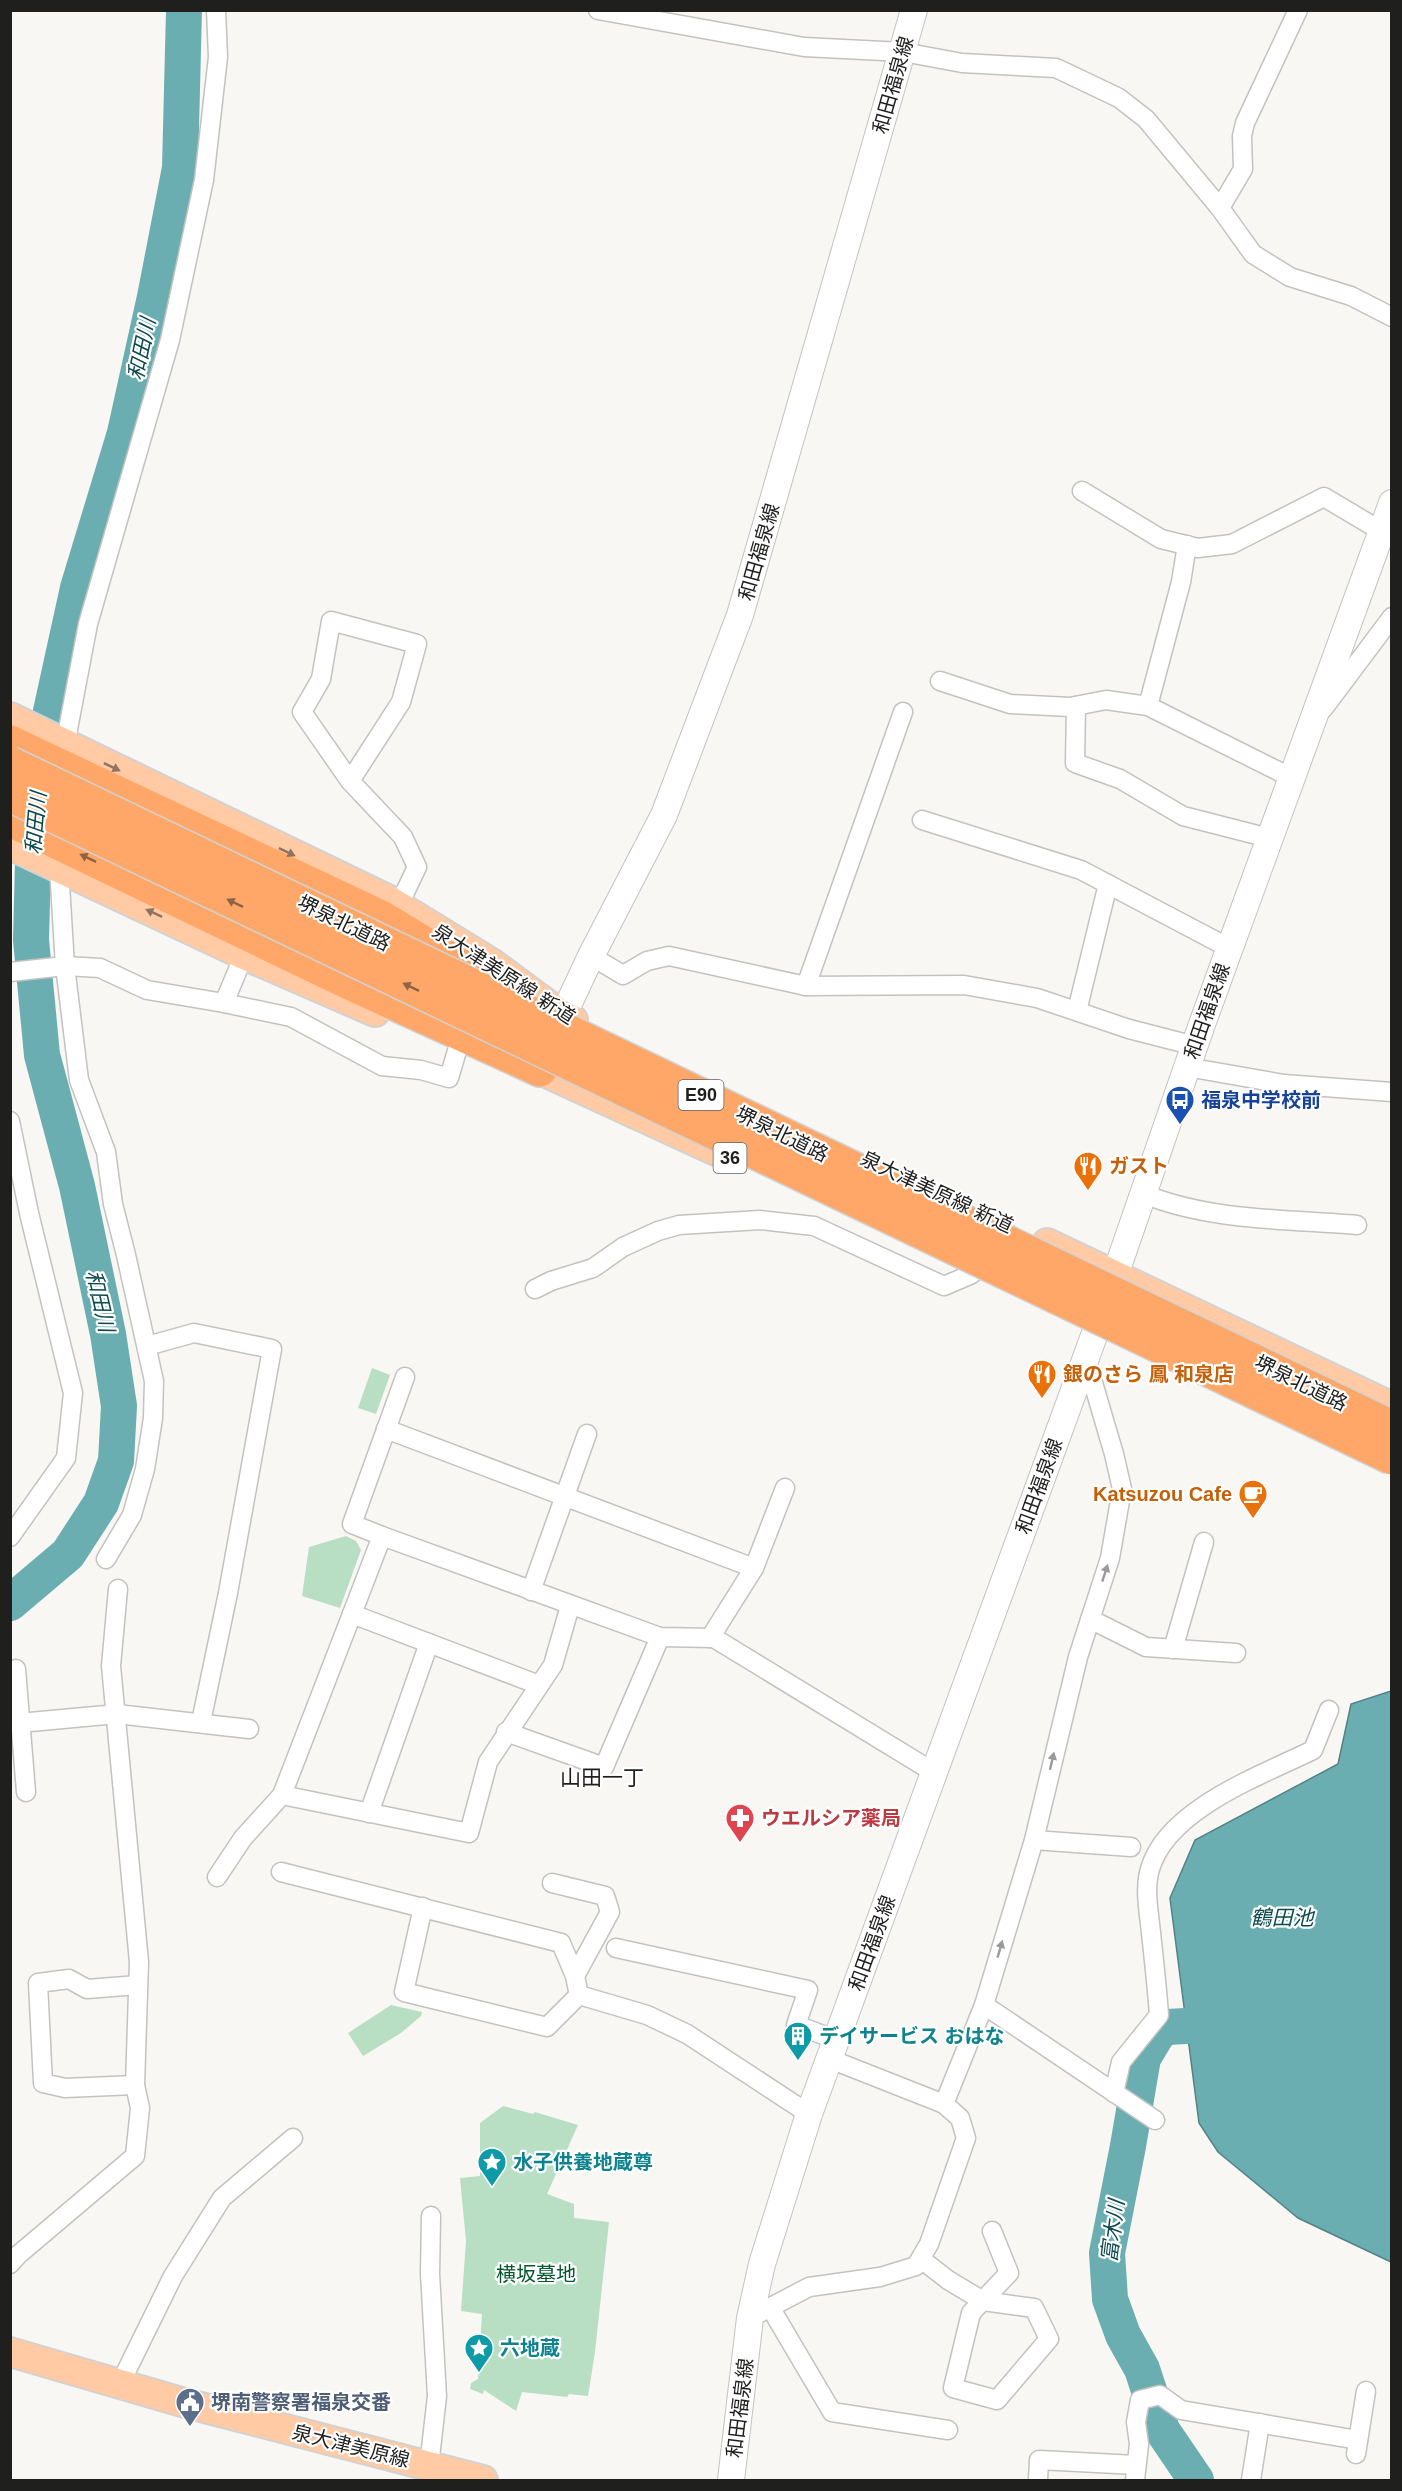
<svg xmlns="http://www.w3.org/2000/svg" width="1402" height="2491" font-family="Helvetica,'Noto Sans JP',sans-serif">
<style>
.green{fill:#b8dec4}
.water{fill:#6baeb2;stroke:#548386;stroke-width:1.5}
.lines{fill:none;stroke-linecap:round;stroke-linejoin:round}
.river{stroke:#6baeb2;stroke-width:36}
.street-casing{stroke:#c4c2bf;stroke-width:21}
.secondary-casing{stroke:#c4c2bf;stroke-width:28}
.primary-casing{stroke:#d2d2d2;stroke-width:32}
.highway-casing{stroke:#d2d2d2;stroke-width:36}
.street{stroke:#fff;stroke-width:18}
.secondary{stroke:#fff;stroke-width:26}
.primary{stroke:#ffcaa4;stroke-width:28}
.highway{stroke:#ffa768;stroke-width:33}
.highway-bridge-casing{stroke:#d2d2d2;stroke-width:36;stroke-linecap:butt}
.highway-bridge{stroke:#ffa768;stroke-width:33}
.oneway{fill:#8f7461}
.oneway2{fill:#8f6343}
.oneway3{fill:#9a9a9a}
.labels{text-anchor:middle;stroke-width:4.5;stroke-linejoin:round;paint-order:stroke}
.shield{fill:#fff;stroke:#626262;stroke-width:1.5}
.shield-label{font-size:18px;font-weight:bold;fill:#1f1f1e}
.street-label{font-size:20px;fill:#1f1f1e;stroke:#fff}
.transit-label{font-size:20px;font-weight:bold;fill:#164399;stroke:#fff;text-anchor:start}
.food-label{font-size:20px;font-weight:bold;fill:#c56008;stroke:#fff;text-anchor:start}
.health-label{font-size:20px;font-weight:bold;fill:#be3a42;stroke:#fff;text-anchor:start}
.culture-label{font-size:20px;font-weight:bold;fill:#0d838f;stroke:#fff;text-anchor:start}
.park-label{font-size:20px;fill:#04572f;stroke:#fff}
.service-label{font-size:20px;font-weight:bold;fill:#4e5e75;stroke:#fff;text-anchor:start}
.water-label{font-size:21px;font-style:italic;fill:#0c4a4e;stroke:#fff}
.neighbourhood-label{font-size:21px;fill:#1f1f1e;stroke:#fff}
</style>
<rect width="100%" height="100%" fill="#f9f7f4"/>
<g class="green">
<polygon points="372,1368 390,1375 376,1414 358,1408"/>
<polygon points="346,1536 356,1541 361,1550 340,1608 302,1596 309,1547"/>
<polygon points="391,2005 422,2012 421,2016 401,2033 363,2056 348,2033"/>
<polygon points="503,2106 533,2114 535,2112 578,2125 547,2194 574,2204 574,2218 609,2222 595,2352 588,2396 569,2394 567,2397 522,2392 516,2411 484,2390 483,2394 470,2389 471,2383 478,2379 482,2314 461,2311 466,2241 460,2178 480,2176 480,2123"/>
</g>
<polygon class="water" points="1391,1691 1392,1691 1391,2262 1298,2218 1218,2152 1199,2123 1170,1898 1195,1840 1338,1764 1351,1704"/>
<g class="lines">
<g class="river">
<polyline points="42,768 51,711 78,588 125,433 155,297 180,168 184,10"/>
<polyline points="10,1603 68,1554 101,1503 116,1461 119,1406 108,1334 77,1186 42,1055 31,940 34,822"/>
<polyline points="1186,2026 1167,2027 1158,2033 1143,2058 1128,2146 1107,2253 1110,2299 1123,2335 1142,2369 1162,2430 1196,2480"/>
</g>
<g class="street-casing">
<g id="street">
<polyline points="598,10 804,47 903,52 962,63 1056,68 1119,98 1146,119 1220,208 1253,254 1290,277 1351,296 1392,317"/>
<polyline points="1220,208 1243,169 1242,136 1245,123 1298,10"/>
<polyline points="1082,491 1161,539 1198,548 1232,544 1324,497 1381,531"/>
<polyline points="940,681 1010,704 1070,707 1106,700 1148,706 1292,778"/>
<polyline points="1076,706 1075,763 1120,779 1183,816 1269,838"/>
<polyline points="1148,706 1181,582 1187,545"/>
<polyline points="1323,709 1392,617"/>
<polyline points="65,745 88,624 170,340 204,180 218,57 216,10"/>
<polyline points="350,781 401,702 417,644 331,621 321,679 302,712 350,781 403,837 417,867 398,907"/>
<polyline points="922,820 1081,870 1229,948"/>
<polyline points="59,868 65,966 79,1080 106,1152 113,1204 126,1255 154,1381 153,1418 145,1469 132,1515 106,1559"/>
<polyline points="591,956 623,975 647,961 669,956 806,986 964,985 1037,998 1129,1029 1195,1046"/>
<polyline points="10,972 65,966 100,968 147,990 224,1003 244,955"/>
<polyline points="806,986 903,712"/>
<polyline points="224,1003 291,1017 382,1066 421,1070 449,1078 459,1044"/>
<polyline points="1077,1011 1108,884"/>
<polyline points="1187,1067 1284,1084 1392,1092"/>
<polyline points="10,1121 29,1213 73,1393 66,1458 10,1537"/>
<path d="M1144 1194C1210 1221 1286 1219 1357 1225"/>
<polyline points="535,1289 551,1281 593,1268 623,1247 658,1231 679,1225 760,1220 814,1226 944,1286 972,1274"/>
<polyline points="147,1346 194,1333 272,1349 228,1593 201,1722"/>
<polyline points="386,1429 754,1568"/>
<polyline points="382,1536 352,1524 405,1377"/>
<polyline points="531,1591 587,1434"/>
<polyline points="1090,1619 1146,1647 1236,1653"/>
<polyline points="710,1638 754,1568 785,1488"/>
<polyline points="1173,1649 1204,1542"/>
<polyline points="16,1669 26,1792"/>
<polyline points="539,1685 352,1614 382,1536 660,1637 714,1638 935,1773"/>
<polyline points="19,1723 117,1714 249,1729"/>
<polyline points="506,1732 604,1767 660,1637"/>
<polyline points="282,1795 469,1833 488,1762 553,1665 570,1606"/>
<polyline points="369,1813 429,1643"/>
<polyline points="1034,1840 1131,1847"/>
<polyline points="281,1872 561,1943 575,1976 579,1995 647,2015 687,2034 809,2114"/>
<polyline points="217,1877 243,1838 282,1795 352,1614"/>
<polyline points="552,1883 605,1896 610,1912 575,1976"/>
<polyline points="423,1907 404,1992 547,2027 579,1995"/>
<polyline points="616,1948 808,1990 796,2025 837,2040"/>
<polyline points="984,2005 1155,2120"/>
<polyline points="830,2059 944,2104"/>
<polyline points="135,2085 65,2088 43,2083 38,1983 69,1979 87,1989 138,1985"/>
<path d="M1114 2093 1121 2062 1159 2015C1157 1988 1154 1960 1151 1933 1149 1912 1144 1889 1150 1869 1167 1809 1262 1775 1313 1750L1329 1710"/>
<polyline points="921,2259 948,2280 983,2301 1034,2308 1049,2339 997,2400 953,2388 971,2313 1009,2273 992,2231"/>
<polyline points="10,2264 18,2255 135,2156 140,2108 135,2085 139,1962 111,1666 118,1589"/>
<polyline points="770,2307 832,2412 948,2430"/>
<polyline points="750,2318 809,2287 880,2277 916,2266 929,2244 966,2138 960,2118 944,2104 984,2005 1034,1840 1078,1657 1110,1558 1122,1489 1114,1454 1086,1359"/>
<polyline points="120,2384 173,2276 222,2198 293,2138"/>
<polyline points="1356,2454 1366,2391"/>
<polyline points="429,2466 437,2396 430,2274 431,2216"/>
<polyline points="1038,2480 1039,2460 1136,2465"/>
<polyline points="1135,2480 1139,2444 1136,2422 1140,2400 1160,2395 1181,2410 1358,2440"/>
<polyline points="1251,2480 1260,2423"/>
</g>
</g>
<g class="secondary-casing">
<g id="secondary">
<polyline points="554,1035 591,956 664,815 740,615 914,10"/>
<polyline points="731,2480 750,2318 762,2264 809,2114 1095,1333 1201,1027 1392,503"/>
</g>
</g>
<g class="primary-casing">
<g id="primary">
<polyline points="10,717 387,899 493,964 562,1015 573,1020"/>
<polyline points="10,845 244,955 375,1012"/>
<polyline points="520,1063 540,1070 716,1151"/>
<polyline points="1047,1243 1392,1407"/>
<polyline points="10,2352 185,2403 483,2480"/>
</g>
</g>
<g class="highway-casing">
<g id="highway">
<polyline points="10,742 381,917 469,970"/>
<polyline points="10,820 349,983 540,1070"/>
</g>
</g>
<use href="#street" class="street"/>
<use href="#secondary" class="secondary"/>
<use href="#primary" class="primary"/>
<use href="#highway" class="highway"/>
<g class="highway-bridge-casing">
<g id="highway-bridge">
<polyline points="10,763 1392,1427"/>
<polyline points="10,795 1392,1458"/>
</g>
</g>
<use href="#highway-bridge" class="highway-bridge"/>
</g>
<defs><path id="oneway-solid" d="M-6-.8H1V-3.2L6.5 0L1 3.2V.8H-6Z" transform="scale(1.5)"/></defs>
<g class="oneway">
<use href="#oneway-solid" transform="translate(112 767) rotate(26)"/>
<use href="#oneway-solid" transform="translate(287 852) rotate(26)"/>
<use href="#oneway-solid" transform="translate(154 913) rotate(-155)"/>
</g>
<g class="oneway2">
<use href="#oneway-solid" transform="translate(88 858) rotate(-154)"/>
<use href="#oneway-solid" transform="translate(235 903) rotate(-154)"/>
<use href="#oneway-solid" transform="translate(411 987) rotate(-154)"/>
</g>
<g class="oneway3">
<use href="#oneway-solid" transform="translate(1105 1573) rotate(-72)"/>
<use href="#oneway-solid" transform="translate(1052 1761) rotate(-77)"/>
<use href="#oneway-solid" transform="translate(1000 1949) rotate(-74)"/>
</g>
<defs>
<g id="bus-pin" transform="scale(1.5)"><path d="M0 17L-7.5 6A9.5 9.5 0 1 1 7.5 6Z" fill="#1a4fb4" stroke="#fff"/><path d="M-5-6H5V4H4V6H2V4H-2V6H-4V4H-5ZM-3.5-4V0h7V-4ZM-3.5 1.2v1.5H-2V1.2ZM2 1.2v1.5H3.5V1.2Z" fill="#fff"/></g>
<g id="restaurant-pin" transform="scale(1.5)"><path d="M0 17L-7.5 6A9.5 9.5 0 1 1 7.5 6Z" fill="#e8710a" stroke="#fff"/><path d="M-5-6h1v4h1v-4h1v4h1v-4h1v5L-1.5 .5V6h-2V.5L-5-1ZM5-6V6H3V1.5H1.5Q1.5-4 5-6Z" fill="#fff"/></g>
<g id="cafe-pin" transform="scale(1.5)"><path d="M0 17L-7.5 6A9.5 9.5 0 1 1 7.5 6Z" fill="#e8710a" stroke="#fff"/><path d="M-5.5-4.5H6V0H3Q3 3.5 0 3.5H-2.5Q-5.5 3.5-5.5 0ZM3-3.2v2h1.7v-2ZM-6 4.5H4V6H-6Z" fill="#fff"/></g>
<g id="pharmacy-pin" transform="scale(1.5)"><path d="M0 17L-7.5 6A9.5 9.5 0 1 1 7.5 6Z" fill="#e0444e" stroke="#fff"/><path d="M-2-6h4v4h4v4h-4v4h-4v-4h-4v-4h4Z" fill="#fff"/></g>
<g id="building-pin" transform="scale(1.5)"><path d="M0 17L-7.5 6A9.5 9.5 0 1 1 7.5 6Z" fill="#0f9aa8" stroke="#fff"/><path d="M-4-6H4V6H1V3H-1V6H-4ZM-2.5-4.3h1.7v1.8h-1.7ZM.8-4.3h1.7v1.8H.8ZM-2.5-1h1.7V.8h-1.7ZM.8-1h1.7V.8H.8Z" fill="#fff"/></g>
<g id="sight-pin" transform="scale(1.5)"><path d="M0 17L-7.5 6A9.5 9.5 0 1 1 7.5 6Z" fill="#0f9aa8" stroke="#fff"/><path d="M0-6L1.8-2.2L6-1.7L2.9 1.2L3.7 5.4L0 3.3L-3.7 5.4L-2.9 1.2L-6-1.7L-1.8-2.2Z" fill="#fff"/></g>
<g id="civic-pin" transform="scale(1.5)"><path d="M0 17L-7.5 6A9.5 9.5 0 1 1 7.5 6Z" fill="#5c6f8a" stroke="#fff"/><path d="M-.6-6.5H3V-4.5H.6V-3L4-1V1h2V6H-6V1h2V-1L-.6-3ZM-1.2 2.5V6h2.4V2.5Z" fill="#fff"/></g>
</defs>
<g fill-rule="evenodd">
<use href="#bus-pin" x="1180" y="1100"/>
<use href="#restaurant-pin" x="1088" y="1166"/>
<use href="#restaurant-pin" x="1042" y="1374"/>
<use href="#cafe-pin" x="1253" y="1494"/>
<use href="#pharmacy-pin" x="740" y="1818"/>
<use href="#building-pin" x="798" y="2036"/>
<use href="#sight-pin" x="492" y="2162"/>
<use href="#sight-pin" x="479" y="2348"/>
<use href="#civic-pin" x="190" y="2402"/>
</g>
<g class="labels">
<g class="shield">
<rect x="678.5" y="1080" width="45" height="30" rx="4.5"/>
<rect x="713.5" y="1143" width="33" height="30" rx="4.5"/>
</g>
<g class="shield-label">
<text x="701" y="1101">E90</text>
<text x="730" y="1164">36</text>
</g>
<g class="street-label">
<text transform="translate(893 85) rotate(-74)" y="7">和田福泉線</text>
<text transform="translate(759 552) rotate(-74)" y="7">和田福泉線</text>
<text transform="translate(344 923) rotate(26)" y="7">堺泉北道路</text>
<text transform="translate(504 974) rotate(33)" y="7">泉大津美原線 新道</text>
<text transform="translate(1207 1011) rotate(-71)" y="7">和田福泉線</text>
<text transform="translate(782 1134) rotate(26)" y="7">堺泉北道路</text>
<text transform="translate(937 1192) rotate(25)" y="7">泉大津美原線 新道</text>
<text transform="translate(1301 1383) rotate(26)" y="7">堺泉北道路</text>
<text transform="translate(1039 1486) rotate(-70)" y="7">和田福泉線</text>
<text transform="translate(872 1943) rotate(-70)" y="7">和田福泉線</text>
<text transform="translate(740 2408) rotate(-83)" y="7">和田福泉線</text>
<text transform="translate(351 2446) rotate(14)" y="7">泉大津美原線</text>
</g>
<g class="transit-label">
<text x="1201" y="1107">福泉中学校前</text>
</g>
<g class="food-label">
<text x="1109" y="1173">ガスト</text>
<text x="1063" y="1381">銀のさら 鳳 和泉店</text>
<text x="1232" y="1501" text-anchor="end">Katsuzou Cafe</text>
</g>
<g class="health-label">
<text x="761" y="1825">ウエルシア薬局</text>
</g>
<g class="culture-label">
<text x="819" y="2043">デイサービス おはな</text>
<text x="513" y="2169">水子供養地蔵尊</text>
<text x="500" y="2355">六地蔵</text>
</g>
<g class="park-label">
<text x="536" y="2281">横坂墓地</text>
</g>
<g class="service-label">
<text x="211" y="2409">堺南警察署福泉交番</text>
</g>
<g class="water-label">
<text transform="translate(142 349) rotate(-78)" y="7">和田川</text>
<text transform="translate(36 823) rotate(-85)" y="7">和田川</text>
<text transform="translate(100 1301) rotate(77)" y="7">和田川</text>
<text x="1282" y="1925">鶴田池</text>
<text transform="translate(1113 2231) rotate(-83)" y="7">富木川</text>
</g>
<g class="neighbourhood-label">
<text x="602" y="1785">山田一丁</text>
</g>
</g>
<rect width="1402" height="2491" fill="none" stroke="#1f1f1e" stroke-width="24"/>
</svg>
